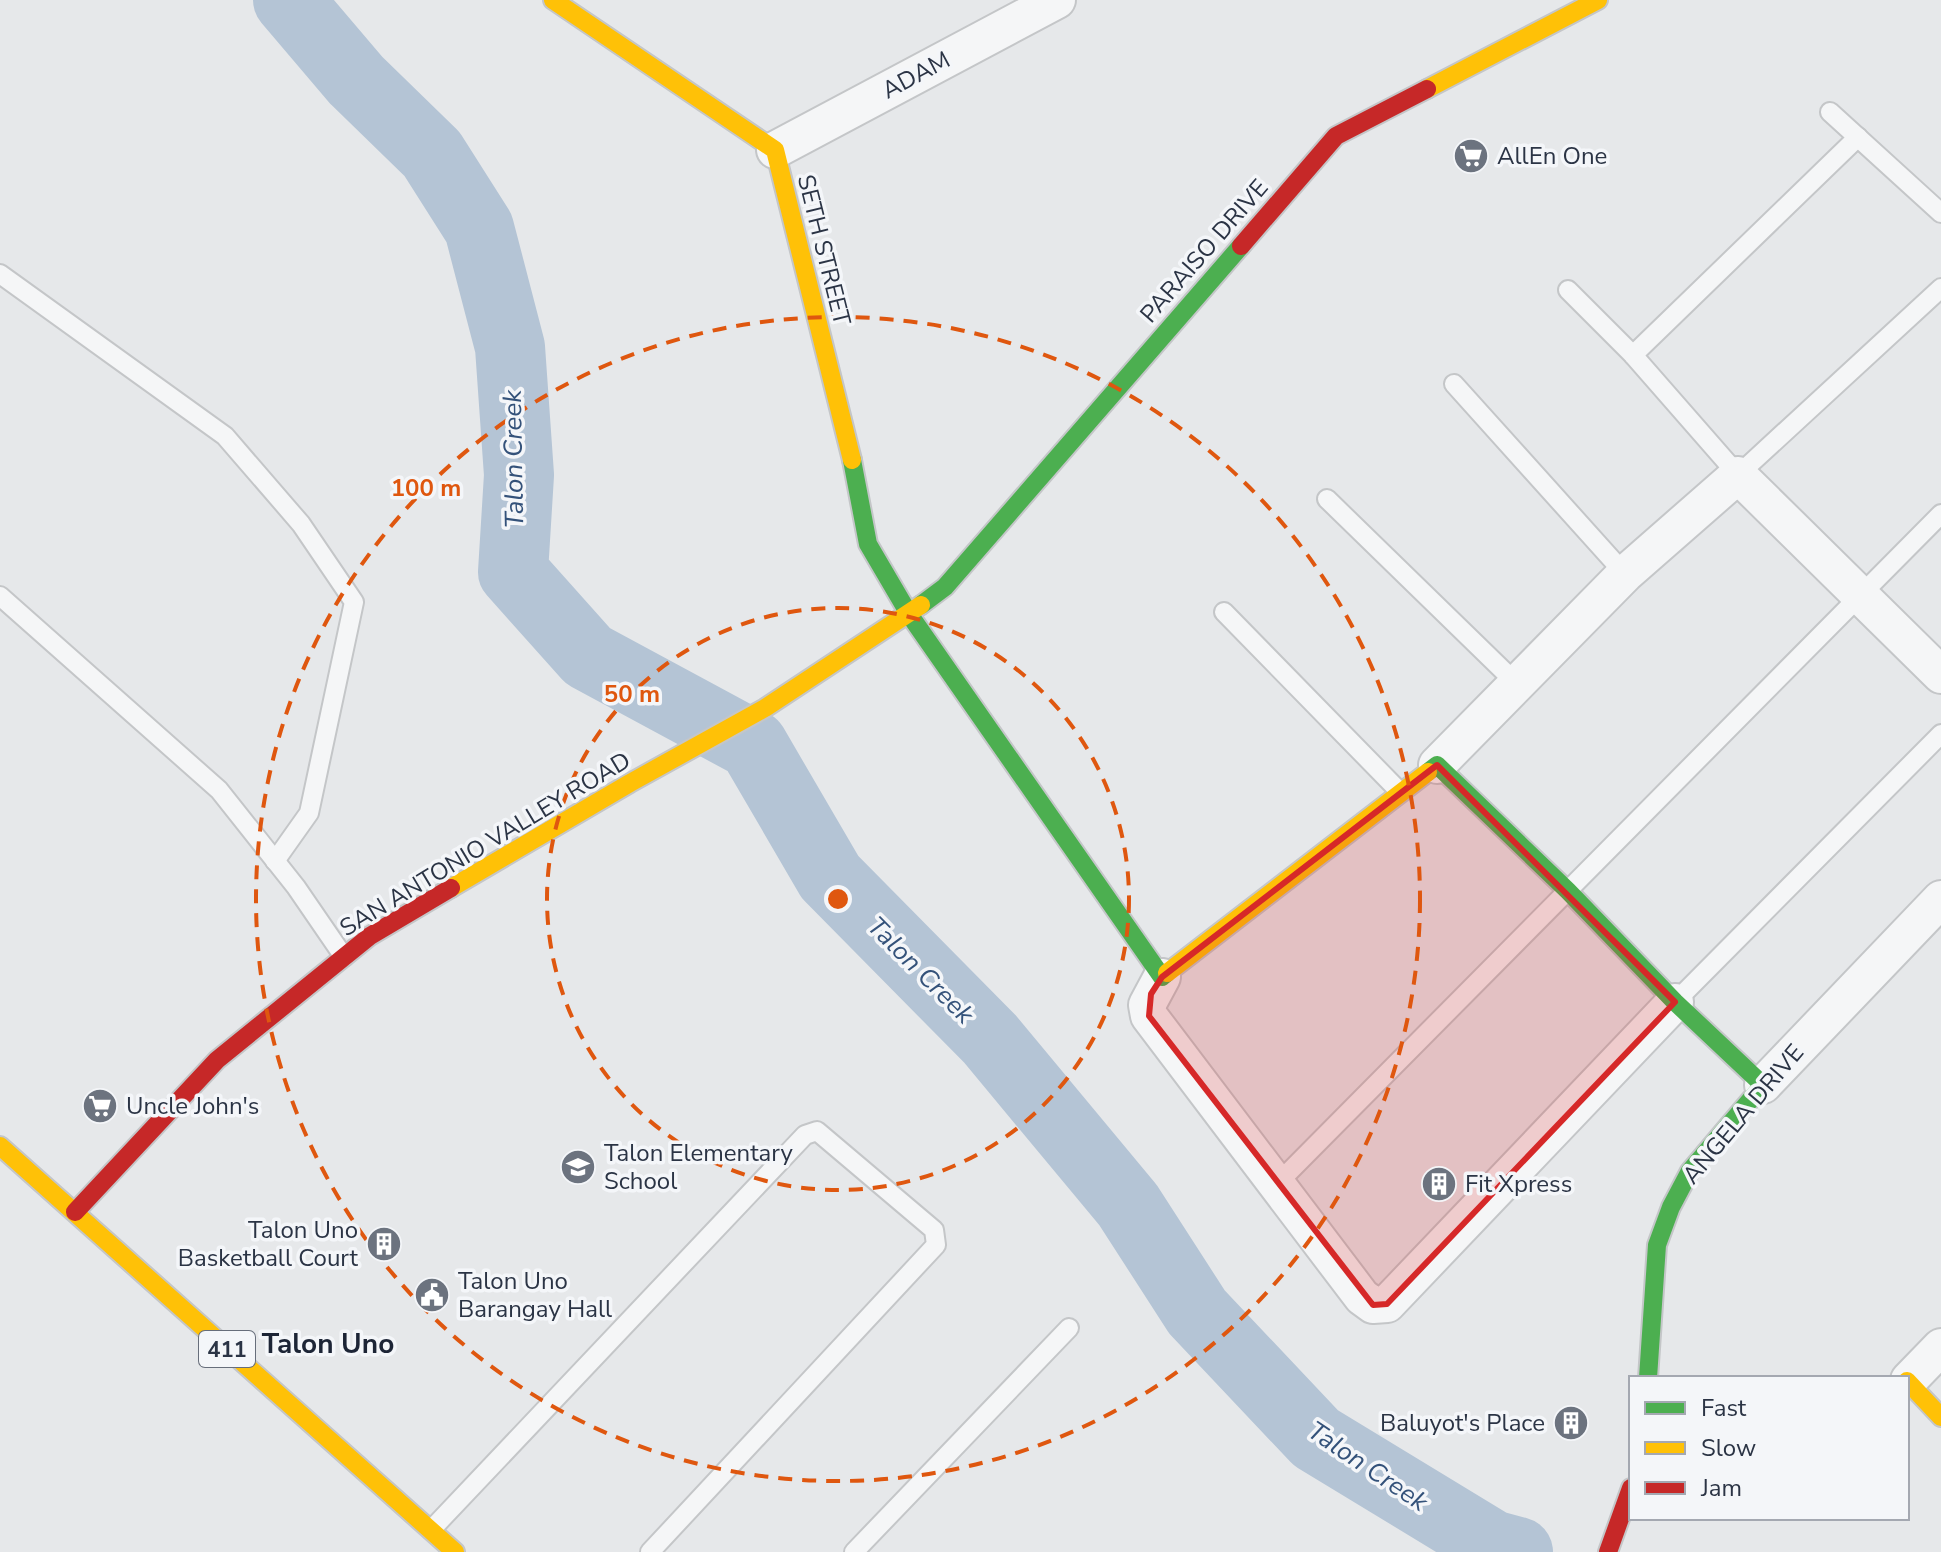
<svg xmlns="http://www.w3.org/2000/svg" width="1941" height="1552" font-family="'Nunito Sans',sans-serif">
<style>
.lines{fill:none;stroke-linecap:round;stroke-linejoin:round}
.river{stroke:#b4c4d5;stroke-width:70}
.lane-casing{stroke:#c4c6c8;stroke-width:22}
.street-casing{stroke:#c4c6c8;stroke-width:40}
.fast-casing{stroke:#c4c6c8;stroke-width:22}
.slow-casing{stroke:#c4c6c8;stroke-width:22}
.jam-casing{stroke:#c4c6c8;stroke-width:22}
.lane{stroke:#f5f6f7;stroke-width:18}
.street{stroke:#f5f6f7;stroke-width:36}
.fast{stroke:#4caf50;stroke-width:18}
.slow{stroke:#ffc107;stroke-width:18}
.jam{stroke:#c62828;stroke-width:18}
.marked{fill:#d62828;fill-opacity:0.2;stroke:#d62828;stroke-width:6;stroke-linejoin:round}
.ring{fill:none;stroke:#df570f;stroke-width:4;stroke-dasharray:14 10}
.labels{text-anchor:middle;stroke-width:7;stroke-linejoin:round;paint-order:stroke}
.shield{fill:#f4f6f9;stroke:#676e7b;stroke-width:2}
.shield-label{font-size:22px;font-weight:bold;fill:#2b3445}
.street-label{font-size:24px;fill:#2b3445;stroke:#f4f6f9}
.poi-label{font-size:24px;fill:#2b3445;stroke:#f4f6f9;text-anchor:start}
.water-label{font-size:26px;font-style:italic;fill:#34527a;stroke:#f4f6f9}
.quarter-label{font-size:28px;font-weight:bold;fill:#1d2536;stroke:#f4f6f9}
.centre{fill:#df570f;stroke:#f4f6f9;stroke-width:4}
.ring-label{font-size:24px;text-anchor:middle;font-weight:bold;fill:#df570f;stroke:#f4f6f9;stroke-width:7;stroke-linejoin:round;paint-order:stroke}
</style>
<rect width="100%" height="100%" fill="#e6e8ea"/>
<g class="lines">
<polyline class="river" points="288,0 356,80 432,154 479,228 510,347 519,475 513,572 588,656 753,745 830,877 990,1039 1128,1205 1197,1312 1316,1438 1492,1545 1518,1552"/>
<g class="lane-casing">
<g id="lane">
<polyline points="1830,112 1941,213"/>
<polyline points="0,274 225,436 301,524 354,602 309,813 275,861"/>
<polyline points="1568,290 1633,355 1738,475 1941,288"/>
<polyline points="1633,355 1858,137"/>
<polyline points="1454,384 1625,574"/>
<polyline points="1327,499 1515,682"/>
<polyline points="0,596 219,790 296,887 344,957"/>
<polyline points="1224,612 1400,792"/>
<polyline points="1675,1002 1941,734"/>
<polyline points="1278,1183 1941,514"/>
<polyline points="431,1530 805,1135 817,1131 934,1230 936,1245 650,1552"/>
<polyline points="854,1552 1069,1328"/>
</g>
</g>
<g class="street-casing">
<g id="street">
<polyline points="775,150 1057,0"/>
<polyline points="1437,765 1625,574 1738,475 1941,675"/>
<polyline points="1162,977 1147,1005 1149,1016 1362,1297 1373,1305 1387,1304 1675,1002"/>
<polyline points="1763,1085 1941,899"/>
<polyline points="1909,1380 1941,1347"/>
</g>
</g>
<g class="fast-casing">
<g id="fast">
<polyline points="852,460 868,544 909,614 1162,977 1167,973"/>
<polyline points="921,605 945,587 1241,246"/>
<polyline points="1428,772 1437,765 1568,891 1675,1002 1763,1085 1690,1171 1671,1207 1657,1245 1648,1378"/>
</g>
</g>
<g class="slow-casing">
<g id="slow">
<polyline points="553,0 775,150 852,460"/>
<polyline points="1427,89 1598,0"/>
<polyline points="451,888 630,783 765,708 921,605"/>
<polyline points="1167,973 1428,772"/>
<polyline points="0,1146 455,1552"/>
<polyline points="1907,1381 1941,1417"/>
</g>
</g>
<g class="jam-casing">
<g id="jam">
<polyline points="1241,246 1336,136 1427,89"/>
<polyline points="75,1212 217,1060 370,936 451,888"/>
<polyline points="1608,1552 1631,1488"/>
</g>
</g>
<use href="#lane" class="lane"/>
<use href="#street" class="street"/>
<use href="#fast" class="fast"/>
<use href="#slow" class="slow"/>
<use href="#jam" class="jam"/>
</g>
<path class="marked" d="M1437 765 1675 1002 1387 1304 1373 1305 1149 1016 1151 994 1162 977Z"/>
<g class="ring">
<circle cx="838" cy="899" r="291"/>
<circle cx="838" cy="899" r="582"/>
</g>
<defs>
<g id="supermarket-disc" transform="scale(1.8)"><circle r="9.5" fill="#6c737f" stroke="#f4f6f9"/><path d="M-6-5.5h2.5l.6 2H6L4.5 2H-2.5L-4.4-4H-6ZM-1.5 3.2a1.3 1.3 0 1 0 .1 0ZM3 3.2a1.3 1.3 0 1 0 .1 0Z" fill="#fff"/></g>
<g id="school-disc" transform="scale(1.8)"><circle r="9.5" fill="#6c737f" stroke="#f4f6f9"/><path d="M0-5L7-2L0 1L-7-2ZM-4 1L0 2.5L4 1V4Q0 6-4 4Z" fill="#fff"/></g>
<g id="building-disc" transform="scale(1.8)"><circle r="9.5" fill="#6c737f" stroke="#f4f6f9"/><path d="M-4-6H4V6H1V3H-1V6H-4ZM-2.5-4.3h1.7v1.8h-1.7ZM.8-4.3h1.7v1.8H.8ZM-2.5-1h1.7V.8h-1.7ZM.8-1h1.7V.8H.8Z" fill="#fff"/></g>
<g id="civic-disc" transform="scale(1.8)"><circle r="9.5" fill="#6c737f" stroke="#f4f6f9"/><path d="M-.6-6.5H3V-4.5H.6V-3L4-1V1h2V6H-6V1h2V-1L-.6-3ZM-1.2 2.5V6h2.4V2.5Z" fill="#fff"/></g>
</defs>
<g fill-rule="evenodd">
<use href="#supermarket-disc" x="1471" y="156"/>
<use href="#supermarket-disc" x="100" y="1106"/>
<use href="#school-disc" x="578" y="1167"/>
<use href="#building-disc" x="1439" y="1184"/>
<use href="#building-disc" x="384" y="1244"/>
<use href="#civic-disc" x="432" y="1295"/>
<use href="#building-disc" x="1571" y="1423"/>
</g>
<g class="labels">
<rect class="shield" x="199" y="1331" width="56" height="36" rx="6"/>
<g class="shield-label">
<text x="227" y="1357">411</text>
</g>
<g class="street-label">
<text transform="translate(916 75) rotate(-28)" y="8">ADAM</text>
<text transform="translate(824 250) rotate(76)" y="8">SETH STREET</text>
<text transform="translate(1204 251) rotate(-49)" y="8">PARAISO DRIVE</text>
<text transform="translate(485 844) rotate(-31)" y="8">SAN ANTONIO VALLEY ROAD</text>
<text transform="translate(1743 1114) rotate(-50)" y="8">ANGELA DRIVE</text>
</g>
<g class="poi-label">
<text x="1497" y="164">AllEn One</text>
<text x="126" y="1114">Uncle John's</text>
<text x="604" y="1161">Talon Elementary<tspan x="604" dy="28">School</tspan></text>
<text x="1465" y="1192">Fit Xpress</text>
<text x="358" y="1238" text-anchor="end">Talon Uno<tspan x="358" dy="28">Basketball Court</tspan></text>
<text x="458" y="1289">Talon Uno<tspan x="458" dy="28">Barangay Hall</tspan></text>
<text x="1545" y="1431" text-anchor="end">Baluyot's Place</text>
</g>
<g class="water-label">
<text transform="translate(513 459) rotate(-91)" y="9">Talon Creek</text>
<text transform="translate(921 970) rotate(45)" y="9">Talon Creek</text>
<text transform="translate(1368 1466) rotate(34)" y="9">Talon Creek</text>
</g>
<g class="quarter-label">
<text x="328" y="1353">Talon Uno</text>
</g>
</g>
<circle cx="838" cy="899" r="12" class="centre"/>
<g class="ring-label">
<text x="426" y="496">100 m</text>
<text x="632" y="702">50 m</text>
</g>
<rect x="1629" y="1376" width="280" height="144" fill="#f4f6f9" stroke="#a4a8b1" stroke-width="2"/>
<rect x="1645" y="1402" width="40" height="12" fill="#4caf50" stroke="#a4a8b1" stroke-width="2"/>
<text x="1701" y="1416" font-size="24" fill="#2b3445">Fast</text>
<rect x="1645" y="1442" width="40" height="12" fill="#ffc107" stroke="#a4a8b1" stroke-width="2"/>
<text x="1701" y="1456" font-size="24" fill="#2b3445">Slow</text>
<rect x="1645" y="1482" width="40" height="12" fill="#c62828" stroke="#a4a8b1" stroke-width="2"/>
<text x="1701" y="1496" font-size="24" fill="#2b3445">Jam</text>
</svg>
